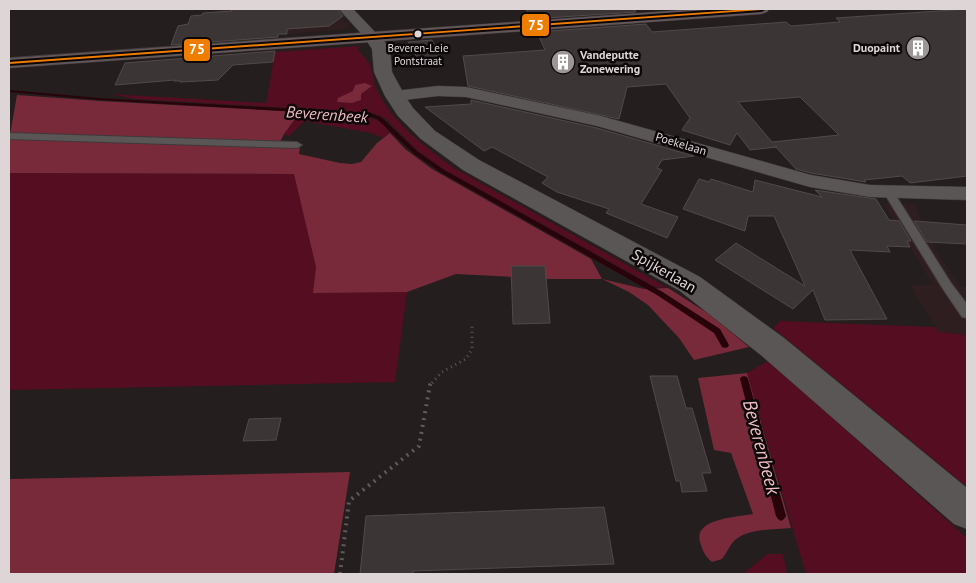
<svg xmlns="http://www.w3.org/2000/svg" width="976" height="583" font-family="'PT Sans',sans-serif">
<style>
.built{fill:#2f1e20}
.green{fill:#540d21}
.forest{fill:#782a3a}
.lines{fill:none;stroke-linecap:round;stroke-linejoin:round}
.stream{fill:#29030a;fill-rule:evenodd}
.building{fill:#3b3535;stroke:#504a4a;fill-rule:evenodd}
.service-casing{stroke:#3f393a;stroke-width:2}
.minor-casing{stroke:#3f393a;stroke-width:1}
.tertiary-casing{stroke:#3f393a;stroke-width:1}
.primary-casing{stroke:#3f393a;stroke-width:1}
.path-far1{stroke:#605a5a;stroke-width:3;stroke-dasharray:1 4;stroke-linecap:butt}
.path{stroke:#605a5a;stroke-width:4;stroke-dasharray:2 5;stroke-linecap:butt}
.service{fill:#5b5656;fill-rule:evenodd}
.minor{fill:#5b5656;fill-rule:evenodd}
.tertiary{fill:#5b5656;fill-rule:evenodd}
.primary{fill:#625658;fill-rule:evenodd}
.bus-1-casing{stroke:#0c0708;stroke-width:4}
.bus-1{fill:#ef7d00;fill-rule:evenodd}
.bus-dot{fill:#ded6d6;stroke:#0c0708;stroke-width:2}
.labels{text-anchor:middle;stroke-width:5;stroke-linejoin:round;paint-order:stroke}
.far-bus-label{font-size:11px;fill:#ded6d6;stroke:#0c0708}
.far-poi-label{font-size:12px;font-weight:bold;fill:#ded6d6;stroke:#0c0708;text-anchor:end}
.far-street-label{font-size:12px;fill:#ded6d6;stroke:#0c0708}
.street-label{font-size:15px;fill:#ded6d6;stroke:#0c0708}
.water-label{font-size:16px;font-style:italic;fill:#f1bdc2;stroke:#0c0708}
.near-water-label{font-size:19px;font-style:italic;fill:#f1bdc2;stroke:#0c0708}
.line-badge{stroke:#0c0708;stroke-width:2}
.badge-label{font-size:14px;text-anchor:middle;font-weight:bold;fill:#fff}
</style>
<rect width="100%" height="100%" fill="#241e1e"/>
<g class="built">
<polygon points="211,9 332,9 340,19 348,23 349,27 346,29 287,34 288,21 217,18 217,9"/>
<polygon points="883,203 914,204 935,249 960,287 967,287 967,335 938,332 910,285 933,285"/>
</g>
<g class="green">
<path d="M359 46 358 50C362 55 368 60 370 65 373 73 373 81 376 88 393 124 423 145 454 168L668 288 655 287 445 170 418 151 385 118 373 113 135 99 110 94 266 103 275 52Z"/>
<polygon points="300,112 368,117 381,122 390,133 383,138 371,133 305,121 289,136 284,134"/>
<polygon points="9,173 295,174 316,267 314,292 407,292 395,382 9,390"/>
<polygon points="780,321 935,327 938,332 967,335 967,487 773,328"/>
<polygon points="768,361 967,538 967,574 806,574 747,373"/>
<polygon points="767,554 783,554 787,574 743,574"/>
</g>
<g class="forest">
<polygon points="365,83 372,86 361,94 361,100 352,103 337,102 338,98 353,91 355,85"/>
<polygon points="17,95 100,101 300,112 284,134 278,146 300,147 299,154 340,163 352,164 361,162 377,143 390,133 405,149 432,169 591,259 602,279 644,289 668,288 709,314 749,347 694,360 679,338 648,305 629,292 602,279 550,279 456,274 407,292 313,293 316,267 294,174 9,173 9,140"/>
<path d="M747 373 791 528C774 530 746 528 733 542 729 547 726 554 722 559L712 562C704 555 703 551 700 542 693 518 739 517 753 514L731 453 714 450 698 378Z"/>
<polygon points="350,472 334,574 9,574 9,479"/>
</g>
<g class="lines">
<g class="stream">
<polygon points="9,90 99,98 370,113 381,117 418,152 444,170 661,291 720,329 729,345 728,347 725,348 722,347 714,333 657,295 440,172 414,154 377,119 369,116 99,100 9,92"/>
<polygon points="744,376 747,377 748,379 786,516 784,519 781,521 778,519 776,516 740,379 741,377"/>
</g>
</g>
<g class="building">
<polygon points="230,9 337,9 343,16 329,26 287,29 287,34 278,34 278,37 171,45 178,26 188,24 191,16 202,15 203,13 232,11"/>
<polygon points="526,9 634,9 636,12 531,19"/>
<path d="M967 9V176L910 183 902 176 864 180 866 182 811 173 796 169 775 146 777 147 750 150 737 133 730 145 682 130 690 118 666 84 627 87 619 119 468 86 463 56 545 50 537 32 646 24 652 32 786 22 791 26 840 22 836 18ZM800 97 839 135 772 142 738 102Z"/>
<polygon points="432,40 444,60 420,63 408,42"/>
<polygon points="275,51 273,62 233,65 218,80 180,82 181,81 174,81 175,80 115,85 125,63"/>
<polygon points="471,100 597,128 694,156 662,160 657,168 662,170 641,204 678,217 667,238 606,213 609,209 557,192 542,183 548,177 492,147 484,151 425,107 471,104"/>
<polygon points="699,179 709,182 711,179 753,192 755,180 822,197 815,190 876,199 889,220 899,221 911,241 907,241 910,247 887,246 890,252 850,250 887,319 825,320 813,290 793,309 715,260 736,243 805,286 774,216 748,216 745,231 683,209"/>
<polygon points="914,221 967,225 967,244 927,242"/>
<polygon points="511,266 545,266 550,323 513,324"/>
<polygon points="650,376 677,376 686,408 692,408 711,473 702,473 707,491 682,492 680,481 676,481"/>
<polygon points="281,418 276,440 243,441 249,419"/>
<polygon points="604,507 614,564 413,571 413,574 360,574 366,516"/>
</g>
<g class="lines">
<g class="service-casing">
<g id="service">
<polygon points="9,133 297,142 302,145 297,148 9,139"/>
<polygon points="889,190 893,191 951,283 967,304 967,318 962,317 943,289 884,193"/>
</g>
</g>
<g class="minor-casing">
<g id="minor">
<polygon points="339,9 353,9 378,35 380,38 378,41 368,41"/>
<polygon points="438,86 466,87 601,116 811,175 870,185 967,187 967,200 870,197 810,187 597,126 466,97 438,96 395,101 389,100 387,96 389,92 395,91"/>
</g>
</g>
<g class="tertiary-casing">
<polygon id="tertiary" points="373,33 379,34 390,49 392,72 405,96 413,108 435,131 479,160 700,277 784,338 967,488 967,529 954,524 762,356 680,291 463,170 421,139 398,116 385,96 374,72 372,49 365,38 367,34"/>
</g>
<g class="primary-casing">
<polygon id="primary" points="698,9 769,9 767,12 761,14 9,68 9,58"/>
</g>
<polyline class="path-far1" points="432,383 442,372 466,359 472,349 472,325"/>
<polyline class="path" points="340,574 349,501 419,446 430,385 433,381"/>
<use href="#service" class="service"/>
<use href="#minor" class="minor"/>
<use href="#tertiary" class="tertiary"/>
<use href="#primary" class="primary"/>
<g class="bus-1-casing">
<polygon id="bus-1" points="750,9 763,9 761,10 9,64 9,62"/>
</g>
<use href="#bus-1" class="bus-1"/>
</g>
<defs>
<g id="building-disc" transform="scale(1.25)"><circle r="9.5" fill="#9d9696" stroke="#0c0708"/><path d="M-4-6H4V6H1V3H-1V6H-4ZM-2.5-4.3h1.7v1.8h-1.7ZM.8-4.3h1.7v1.8H.8ZM-2.5-1h1.7V.8h-1.7ZM.8-1h1.7V.8H.8Z" fill="#fff"/></g>
</defs>
<g fill-rule="evenodd">
<use href="#building-disc" x="918" y="48"/>
<use href="#building-disc" x="563" y="62"/>
</g>
<circle class="bus-dot" cx="418" cy="34" r="4.5"/>
<g class="labels">
<g class="far-bus-label">
<text x="418" y="52">Beveren-Leie<tspan x="418" dy="13">Pontstraat</tspan></text>
</g>
<g class="far-poi-label">
<text x="900" y="52">Duopaint</text>
<text x="580" y="59" text-anchor="start">Vandeputte<tspan x="580" dy="14">Zonewering</tspan></text>
</g>
<g class="far-street-label">
<text transform="translate(681 144) rotate(17)" y="4">Poekelaan</text>
</g>
<g class="street-label">
<text transform="translate(664 271) rotate(30)" y="5">Spijkerlaan</text>
</g>
<g class="water-label">
<text transform="translate(327 114) rotate(4)" y="6">Beverenbeek</text>
</g>
<g class="near-water-label">
<text transform="translate(762 447) rotate(75)" y="7">Beverenbeek</text>
</g>
</g>
<g class="line-badge">
<rect x="521" y="13" width="29" height="24" rx="5" fill="#ef7d00"/>
<rect x="183" y="38" width="28" height="24" rx="5" fill="#ef7d00"/>
</g>
<g class="badge-label">
<text x="536" y="30">75</text>
<text x="197" y="54">75</text>
</g>
<rect width="976" height="583" fill="none" stroke="#ded6d6" stroke-width="20"/>
</svg>
